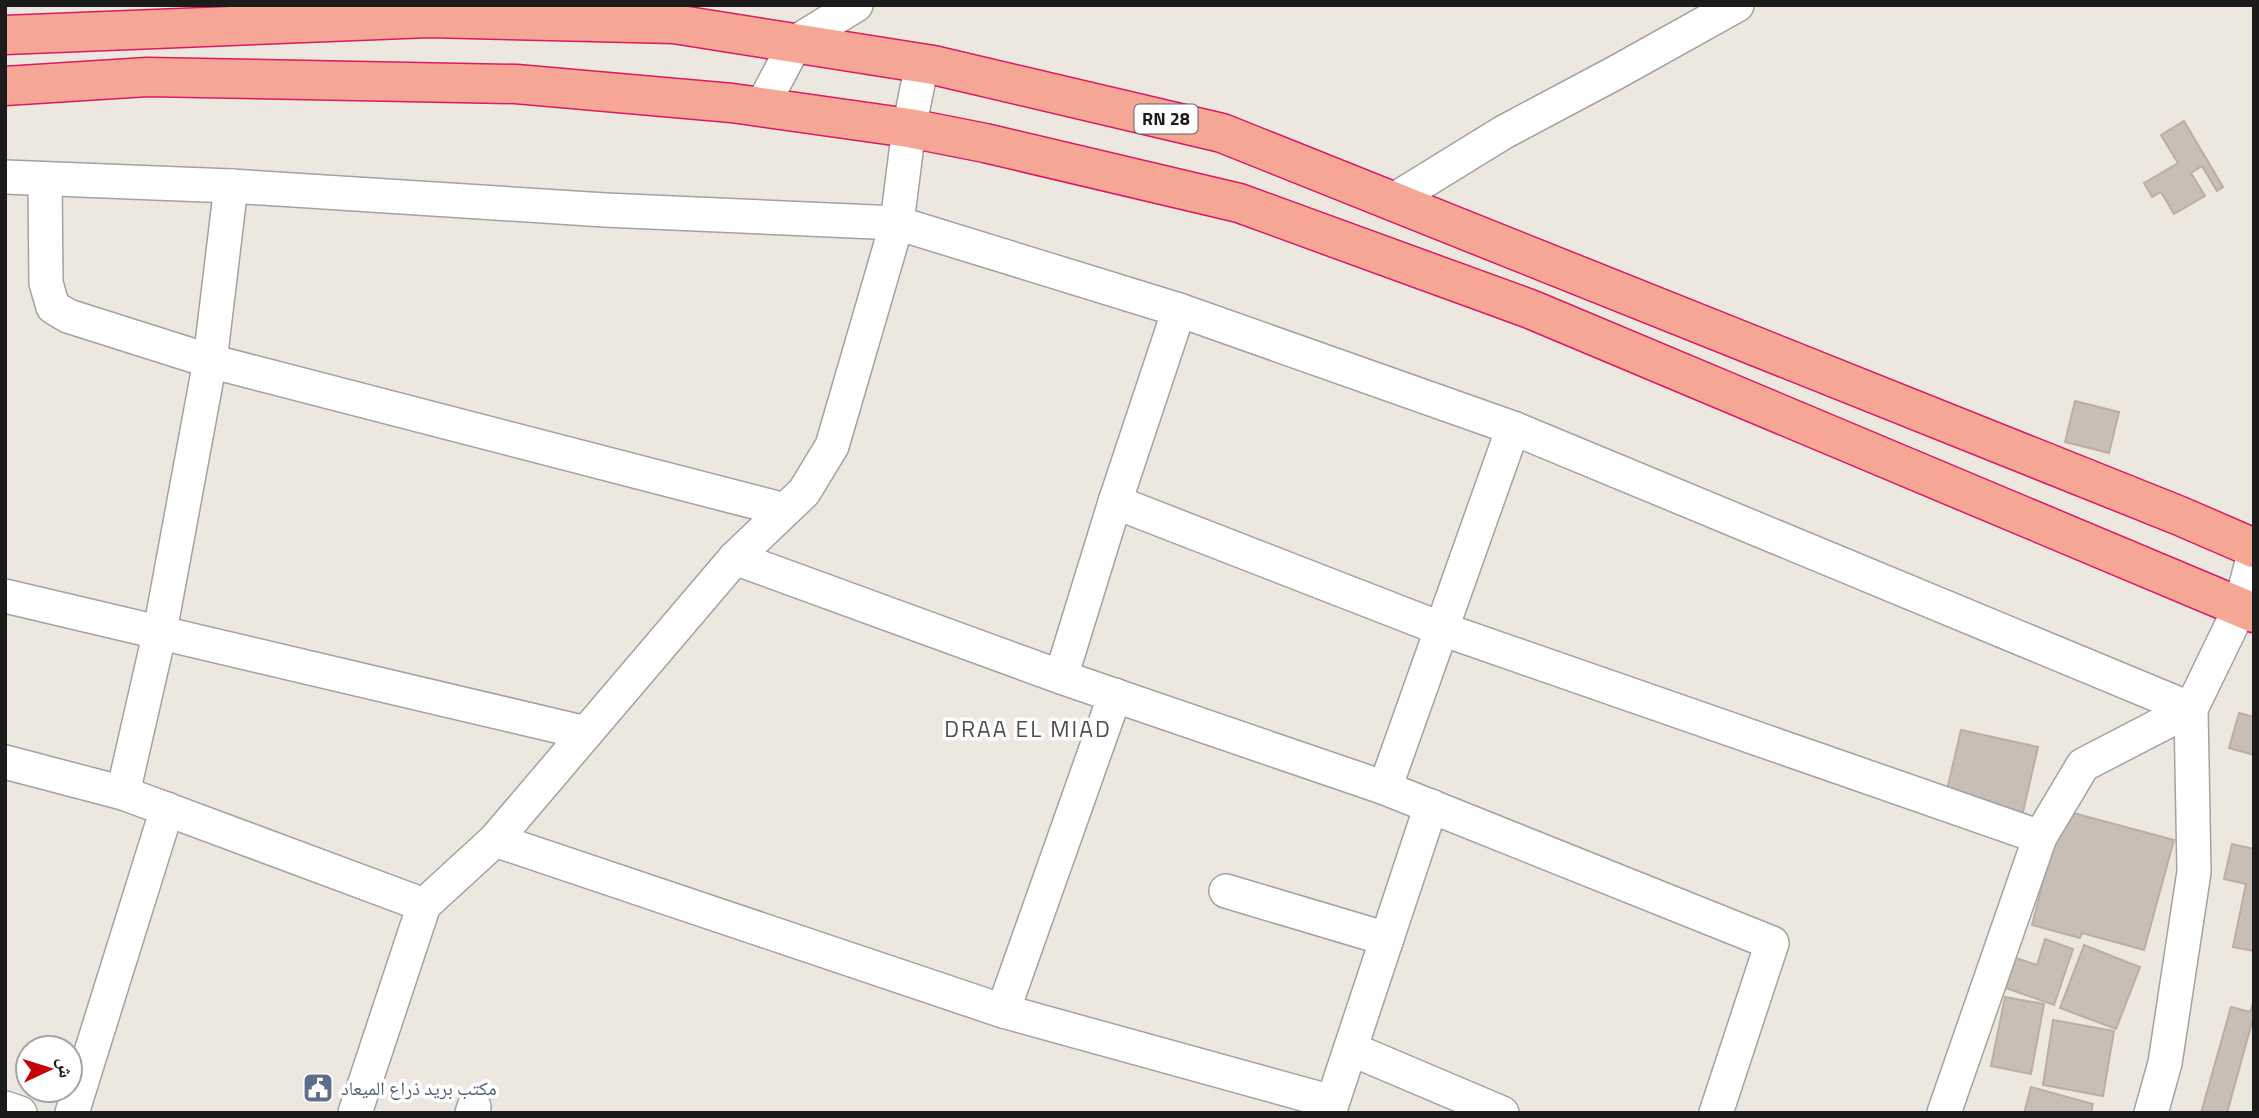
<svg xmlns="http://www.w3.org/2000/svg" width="2259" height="1118" font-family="'Titillium Web','Noto Naskh Arabic',sans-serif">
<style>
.building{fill:#c9beb5;stroke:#bfada1;stroke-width:2}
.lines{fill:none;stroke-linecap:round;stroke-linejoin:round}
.minor-casing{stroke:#a2a2a2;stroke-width:36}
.trunk-casing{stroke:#de1963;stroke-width:41}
.minor{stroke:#fff;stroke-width:33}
.trunk{stroke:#f5a695;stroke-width:38}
.labels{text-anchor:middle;stroke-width:7;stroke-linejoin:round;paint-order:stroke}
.shield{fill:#fff;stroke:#5f5f5f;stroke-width:2}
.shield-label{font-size:18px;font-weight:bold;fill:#1b1b1b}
.service-label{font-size:19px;fill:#4e5e75;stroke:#fff;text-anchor:start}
.quarter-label{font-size:23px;letter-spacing:2px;fill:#4e4e4e;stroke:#fff}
</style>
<rect width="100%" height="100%" fill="#ede8df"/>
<g class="building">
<polygon points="2184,121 2223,187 2217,191 2202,166 2191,173 2205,196 2174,214 2161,192 2152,197 2144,183 2178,163 2161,135"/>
<polygon points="2075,401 2119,412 2109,453 2065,442"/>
<polygon points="2239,713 2254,717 2254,755 2229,748"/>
<polygon points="1961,730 2038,747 2023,812 1946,794"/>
<polygon points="2062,810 2174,840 2144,950 2082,933 2080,938 2032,925"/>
<polygon points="2232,844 2254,849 2254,951 2233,947 2246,884 2224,879"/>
<polygon points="2045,939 2073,949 2054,1005 1997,985 2008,955 2037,965"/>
<polygon points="2084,945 2140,967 2116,1029 2060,1008"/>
<polygon points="2005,997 2044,1004 2031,1074 1991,1066"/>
<polygon points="2254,1000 2254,1015 2227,1113 2201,1113 2231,1007 2250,1012"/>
<polygon points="2053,1020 2114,1031 2103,1096 2043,1085"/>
<polygon points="2031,1087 2093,1104 2091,1113 2024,1113"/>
</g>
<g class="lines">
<g class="minor-casing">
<g id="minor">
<polyline points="761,108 796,42 856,5"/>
<polyline points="5,177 231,186 605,210 897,223 1179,310 1513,428 2191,709"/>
<polyline points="45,179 46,283 53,307 68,316 210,361 785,510"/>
<polyline points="1392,201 1504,132 1615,73 1737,5"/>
<polyline points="1115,502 1442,629 2040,837"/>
<polyline points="735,558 1061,677 1385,788 1772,943 1716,1113"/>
<polyline points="5,596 586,733"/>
<polyline points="1061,677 1115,502 1179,310"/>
<polyline points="5,762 123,793 424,905"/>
<polyline points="1385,788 1513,428"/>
<polyline points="123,793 160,631 210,361 231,186"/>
<polyline points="495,840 1003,1011 1332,1102"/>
<polyline points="1226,891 1387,939"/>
<polyline points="1003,1011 1115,695"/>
<polyline points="1351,1049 1502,1113"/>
<polyline points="5,1108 20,1113"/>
<polyline points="72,1113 167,809"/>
<polyline points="355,1113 424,905 495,840 735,558 804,492 832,446 897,223 909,128 922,64"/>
<polyline points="472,1113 474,1107"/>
<polyline points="1329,1113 1431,806"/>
<polyline points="1944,1113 2040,837 2083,765 2191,709"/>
<polyline points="2151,1113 2165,1063 2194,872 2191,709 2240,608 2254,554"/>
</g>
</g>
<g class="trunk-casing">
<g id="trunk">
<polyline points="5,35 429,18 674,24 933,65 1222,133 2180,516 2254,548"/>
<polyline points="5,86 147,77 516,84 732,103 909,128 985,143 1239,203 1530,309 2254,613"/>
</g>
</g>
<use href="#minor" class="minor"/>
<use href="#trunk" class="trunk"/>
</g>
<defs>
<g id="civic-square" transform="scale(1.575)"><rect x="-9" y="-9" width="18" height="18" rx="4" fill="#5c6f8a" stroke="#fff"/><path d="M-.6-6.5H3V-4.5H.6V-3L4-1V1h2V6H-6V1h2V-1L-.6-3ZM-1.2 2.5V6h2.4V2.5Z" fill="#fff"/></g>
</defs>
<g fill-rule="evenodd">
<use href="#civic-square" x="318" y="1088"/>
</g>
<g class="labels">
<rect class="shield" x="1134.5" y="104.5" width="63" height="29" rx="5"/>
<g class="shield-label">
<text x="1166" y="125">RN 28</text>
</g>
<g class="service-label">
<text x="341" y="1095">مكتب بريد ذراع الميعاد</text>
</g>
<g class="quarter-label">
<text x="1028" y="737">DRAA EL MIAD</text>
</g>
</g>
<rect width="2259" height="1118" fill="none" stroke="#1b1b1b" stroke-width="14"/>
<g transform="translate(49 1069) rotate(86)"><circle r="33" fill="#ffffff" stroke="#a4a4a4" stroke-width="2"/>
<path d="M0-5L12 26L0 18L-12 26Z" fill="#c50007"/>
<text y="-10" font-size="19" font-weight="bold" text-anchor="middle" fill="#1b1b1b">ش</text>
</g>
</svg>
